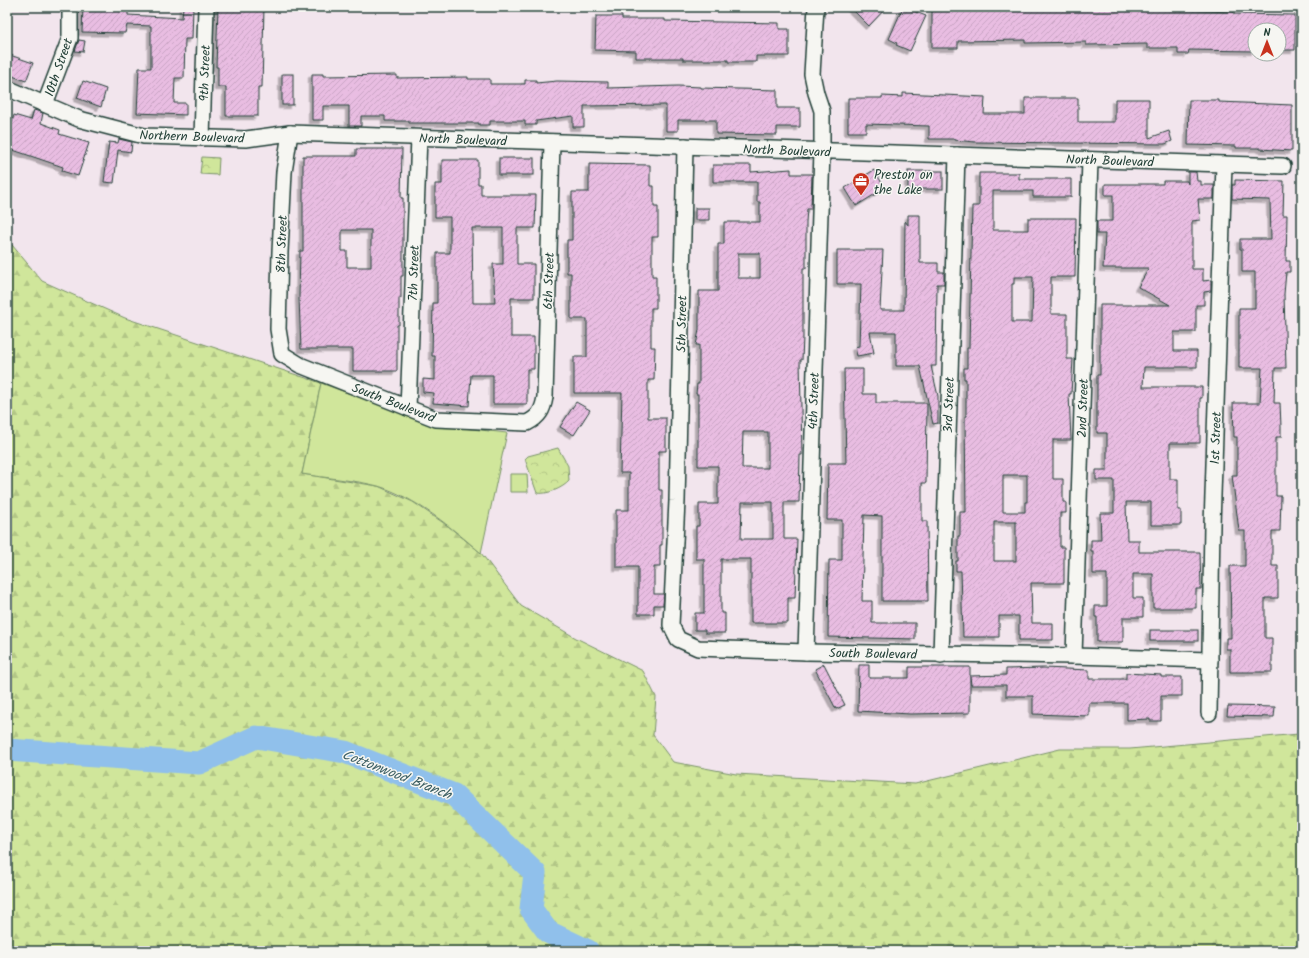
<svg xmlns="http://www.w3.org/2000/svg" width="1309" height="958" font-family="Kalam,sans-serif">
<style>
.built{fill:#efd9ea}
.forest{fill:url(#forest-firs);stroke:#789268}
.park{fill:url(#park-crowns);stroke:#789268}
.pitch{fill:#d0e69b;stroke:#789268}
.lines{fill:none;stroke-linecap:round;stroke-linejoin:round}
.river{stroke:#90c0eb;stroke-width:23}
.building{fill:url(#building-hatch);stroke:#1f3d34;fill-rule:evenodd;filter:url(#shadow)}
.minor-casing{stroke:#1f3d34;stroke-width:18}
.minor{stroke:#f6f6f2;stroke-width:15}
.labels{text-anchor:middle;stroke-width:3;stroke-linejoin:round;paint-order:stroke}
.street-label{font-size:13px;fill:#1f3d34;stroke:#f6f6f2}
.poi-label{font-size:13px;fill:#1f3d34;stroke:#f6f6f2;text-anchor:start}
.water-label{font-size:14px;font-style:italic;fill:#3b5e62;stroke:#f6f6f2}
</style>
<defs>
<pattern id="forest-firs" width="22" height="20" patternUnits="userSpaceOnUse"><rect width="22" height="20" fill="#d0e69b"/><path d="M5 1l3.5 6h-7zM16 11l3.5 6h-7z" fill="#b2c686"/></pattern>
<pattern id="park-crowns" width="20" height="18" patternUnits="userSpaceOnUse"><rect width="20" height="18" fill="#d0e69b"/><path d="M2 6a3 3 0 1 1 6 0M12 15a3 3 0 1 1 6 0" fill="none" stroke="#b2c686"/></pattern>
<pattern id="building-hatch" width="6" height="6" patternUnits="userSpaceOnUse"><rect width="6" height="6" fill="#e9bde2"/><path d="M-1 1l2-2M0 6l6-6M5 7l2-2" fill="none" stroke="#c7a3c2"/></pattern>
<filter id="shadow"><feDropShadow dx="-3.5" dy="3.5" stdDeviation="0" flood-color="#0004"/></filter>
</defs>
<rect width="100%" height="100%" fill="#f2e5ed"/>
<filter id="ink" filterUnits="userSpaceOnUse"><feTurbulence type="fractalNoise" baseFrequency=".025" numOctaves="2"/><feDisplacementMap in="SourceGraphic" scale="8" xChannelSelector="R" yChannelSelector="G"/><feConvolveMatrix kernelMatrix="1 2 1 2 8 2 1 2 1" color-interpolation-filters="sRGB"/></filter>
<g filter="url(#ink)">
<polygon class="built" points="1302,84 1302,592 1300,592"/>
<polygon class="forest" points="7,239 42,281 125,318 321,383 302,474 378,486 413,502 448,526 481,553 521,606 576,638 643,671 656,697 653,735 673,762 736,774 915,784 1060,749 1130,749 1299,734 1300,592 1302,592 1302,951 7,951"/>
<g class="park">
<polygon points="202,157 219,158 218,175 200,174"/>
<path d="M558 448 568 466 569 481C563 488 547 495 537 493L525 459 528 456Z"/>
</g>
<g class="pitch">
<path d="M321 383 399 412 454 427 507 433 481 553C452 528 415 497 378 486 354 480 326 478 302 474Z"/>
<polygon points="510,474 527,474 528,492 510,492"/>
</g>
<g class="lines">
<polyline class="river" points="7,750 199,763 256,737 345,752 454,795 535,873 531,909 548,932 588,951"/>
</g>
<g class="building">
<polygon points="83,7 128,7 128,15 182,18 183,7 193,7 192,39 185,39 184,78 175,78 174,103 186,103 186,115 137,113 139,68 151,68 151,26 127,25 125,33 82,32"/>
<polygon points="218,7 264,7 262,87 258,87 258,116 226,116 226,87 218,87 218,67 216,67"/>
<polygon points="850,7 887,7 869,26"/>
<polygon points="903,7 926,16 910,51 896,45 897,43 889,39"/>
<polygon points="964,7 1081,7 1234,12 1234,14 1295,15 1295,50 1279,50 1279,30 1255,30 1255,51 1189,50 1188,54 1178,54 1178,48 1147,48 1147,44 1086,45 1086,42 1025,43 1025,40 958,41 958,48 932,48 932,10 964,10"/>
<polygon points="596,16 622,16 622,19 665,19 665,21 779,23 779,29 789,29 789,56 756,56 756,62 728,62 728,60 683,60 683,58 636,58 636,51 595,50"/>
<polygon points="79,40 85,41 83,52 75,51"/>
<polygon points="7,54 33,63 26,81 7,74"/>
<rect x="282" y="74" width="11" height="31"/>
<polygon points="312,74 323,74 323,76 397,75 397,78 468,77 468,79 490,79 490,84 525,84 525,80 536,80 536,83 557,81 608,82 608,88 678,86 701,87 701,88 777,90 777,108 800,108 800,127 777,127 777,135 716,134 716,120 678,120 678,131 666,131 666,105 584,106 584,127 573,127 573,116 536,121 536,125 525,125 525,121 490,121 490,125 479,125 479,123 409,123 409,121 385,121 385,116 361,116 361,126 349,126 349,106 323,106 323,120 312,120"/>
<polygon points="83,81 106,89 101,107 77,98"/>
<polygon points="903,93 985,97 984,114 1025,114 1025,98 1078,98 1078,122 1115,122 1115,99 1149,99 1149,138 1169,131 1172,141 1165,144 975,142 954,140 954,139 929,139 929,126 866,124 866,132 848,132 848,98 882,98 882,96 903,97"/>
<polygon points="1189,100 1219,100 1219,102 1292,105 1292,151 1260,149 1260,148 1236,148 1236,146 1188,145"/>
<polygon points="34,110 43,113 41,123 60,130 59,134 89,143 78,176 62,171 63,167 7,148 7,140 14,115 31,120"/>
<polygon points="119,139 132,142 131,152 118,150 114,183 104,182 109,142 118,143"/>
<path d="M356 149H402L401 198H403V276H401V298H399V325H397V371H353V349H301L299 298 300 251H303V156H356ZM342 230H371V267H347V251H342Z"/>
<rect x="499" y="158" width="35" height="17"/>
<path d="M442 160H478V184H481V195H536L535 228H517V264H534V298H511V337H534V369H527V404H493V375H471L469 406 433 403 434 393 423 392V379L435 380V356H432L433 303H437V253H450V217H435V184H442ZM472 228H503V264H493L495 303H473Z"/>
<polygon points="589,164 650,165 650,186 654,186 654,207 658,207 658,237 652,237 652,276 656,276 656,308 651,308 651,347 655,347 654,380 648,380 648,418 666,418 666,451 659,451 659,490 662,490 662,545 660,545 660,567 654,567 654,594 664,594 663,605 654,605 654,614 638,614 638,567 616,567 616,510 629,510 629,473 620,473 622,393 574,393 574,357 587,357 587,319 571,319 571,273 567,273 567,240 572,240 572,192 589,192"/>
<path d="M713 165H751V172L791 169V174H812L811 209H807L806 222V268H803V337L802 360H800L802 455H800L799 502H784V539H797L795 598H788V623H751V559H721V613H725V633H705V630H695V613H704V559H696V526H699V504H718V466H698V394H696L697 384H699V345H696L699 330V291H718V244H724V222H760V202H757V182H713ZM738 253H760V278H738ZM743 432H768V468H742ZM742 502H773V539H741Z"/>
<polygon points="874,170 885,188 856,206 845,188"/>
<rect x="908" y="171" width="35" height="18"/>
<polygon points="1188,172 1196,172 1197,181 1201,181 1201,185 1214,185 1214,199 1198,199 1200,220 1192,221 1192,269 1203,269 1203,281 1211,280 1211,291 1204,292 1204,305 1196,305 1196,332 1174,332 1174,351 1197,351 1197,367 1144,367 1143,387 1202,387 1202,398 1200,398 1200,443 1170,443 1170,479 1178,479 1178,510 1181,510 1181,525 1151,525 1151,502 1126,502 1127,540 1139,540 1139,552 1200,552 1201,589 1196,589 1196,608 1153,608 1153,574 1133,574 1133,598 1143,598 1143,617 1123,617 1123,642 1097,642 1097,617 1095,617 1095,606 1107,606 1107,574 1093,574 1093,551 1091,551 1091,540 1101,540 1100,513 1114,513 1114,480 1096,480 1096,470 1107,470 1107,433 1097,433 1097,375 1100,375 1100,305 1170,305 1138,287 1149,268 1103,268 1105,234 1097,234 1097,221 1113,221 1113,195 1105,195 1105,184 1163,184 1163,181 1187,181 1188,184"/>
<path d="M979 173H1019V179H1071V197H1033V191H993V230H1028V218H1076L1075 277H1051V314H1067V359H1073L1071 394H1069L1071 440H1053V479H1063V502H1066V513H1060V547H1064V583H1031L1032 623H1053V640H1019V616H999V637H963L961 571H956V561H958V536H960V512H966L965 416H966V379H964V368H967V348H969L972 206H979ZM1014 277H1033L1032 322H1012V284H1014ZM1003 475H1027V502H1025V512H1003ZM994 522H1016V561H994Z"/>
<polygon points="1235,180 1284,181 1283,215 1287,215 1286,261 1290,261 1290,272 1286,272 1284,294 1286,368 1275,368 1274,403 1280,403 1281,427 1281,437 1276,437 1276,496 1281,496 1280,531 1272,531 1272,566 1278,566 1278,598 1265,598 1265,638 1272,638 1272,672 1230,672 1230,649 1226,649 1226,638 1231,638 1230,566 1245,566 1245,531 1239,531 1232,475 1237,475 1237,437 1234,437 1233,403 1260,403 1262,368 1239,368 1239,308 1255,308 1255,272 1242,272 1242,249 1240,249 1240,239 1271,239 1270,200 1232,199 1232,185 1235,185"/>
<rect x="695" y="208" width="14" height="12"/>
<polygon points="908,215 920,215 920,263 938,263 938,272 944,272 944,284 937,284 936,366 931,366 938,396 938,423 933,424 920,366 896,366 896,332 870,332 874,353 857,356 855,347 859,346 861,284 837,284 837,250 883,250 880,310 904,310 905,221 908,225"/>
<polygon points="844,369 863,369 863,394 876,394 876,403 927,403 926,483 922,483 922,521 927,521 928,601 882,601 882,516 864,515 862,601 872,601 872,623 915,623 915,639 828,637 829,560 842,560 842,520 827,520 828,463 846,463"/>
<polygon points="576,402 590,410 574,435 560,427"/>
<rect x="1150" y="630" width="48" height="11"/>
<polygon points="824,664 845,705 836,709 815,669"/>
<polygon points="859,665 869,665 869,678 909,678 909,667 970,667 970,713 910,714 858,711"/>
<polygon points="1044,668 1089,670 1089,679 1126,679 1126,673 1161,675 1161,677 1182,677 1182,696 1161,696 1161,721 1150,721 1150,719 1127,720 1127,703 1089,703 1089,716 1033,714 1033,696 1006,696 1006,685 971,685 970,676 1006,675 1006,669"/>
<polygon points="1228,706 1275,707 1274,717 1227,716"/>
</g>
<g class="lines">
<g class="minor-casing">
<g id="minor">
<polyline points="7,88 79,119 144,136 246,139 290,133 1283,166"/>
<polyline points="45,104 70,38 70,7"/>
<path d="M290 133 284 172 280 252 278 329 282 354 300 365 436 419 527 423C539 417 543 410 545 397L552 142"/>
<polyline points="202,138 206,7"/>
<polyline points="685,146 677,501 671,625 678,639 698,648 806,652 1074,656 1210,660"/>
<polyline points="408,408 419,138"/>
<polyline points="806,652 822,151 822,111 816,93 812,74 816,7"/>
<polyline points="941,655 957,155"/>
<polyline points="1074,656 1090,160"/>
<polyline points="1209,713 1212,525 1224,164"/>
</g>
</g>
<use href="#minor" class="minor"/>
</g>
</g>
<defs>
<g id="office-pin" transform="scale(0.9)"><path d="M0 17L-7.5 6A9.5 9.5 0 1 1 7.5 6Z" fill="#c8321e" stroke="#f6f6f2"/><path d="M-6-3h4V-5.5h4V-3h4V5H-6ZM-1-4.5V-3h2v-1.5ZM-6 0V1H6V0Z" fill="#fff"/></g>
</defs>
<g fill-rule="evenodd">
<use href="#office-pin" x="861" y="181"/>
</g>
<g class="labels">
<g class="street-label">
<text transform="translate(58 67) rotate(-71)" y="5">10th Street</text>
<text transform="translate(204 73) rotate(-88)" y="5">9th Street</text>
<text transform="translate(192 136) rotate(2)" y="5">Northern Boulevard</text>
<text transform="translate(463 139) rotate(2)" y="5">North Boulevard</text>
<text transform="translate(787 150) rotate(2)" y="5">North Boulevard</text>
<text transform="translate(1110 160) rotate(2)" y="5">North Boulevard</text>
<text transform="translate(281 244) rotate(-88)" y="5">8th Street</text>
<text transform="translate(413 273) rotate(-88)" y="5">7th Street</text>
<text transform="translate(548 281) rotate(-88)" y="5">6th Street</text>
<text transform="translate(681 324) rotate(-89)" y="5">5th Street</text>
<text transform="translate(813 401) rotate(-88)" y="5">4th Street</text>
<text transform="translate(394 402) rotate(21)" y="5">South Boulevard</text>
<text transform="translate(948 405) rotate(-88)" y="5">3rd Street</text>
<text transform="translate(1082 408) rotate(-88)" y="5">2nd Street</text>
<text transform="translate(1215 438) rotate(-88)" y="5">1st Street</text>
<text transform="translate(873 653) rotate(1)" y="5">South Boulevard</text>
</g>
<g class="poi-label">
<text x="874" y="179">Preston on<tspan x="874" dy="15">the Lake</tspan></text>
</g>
<g class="water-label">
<text transform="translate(397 774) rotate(21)" y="5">Cottonwood Branch</text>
</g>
</g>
<rect width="1309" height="958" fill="none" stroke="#f6f6f2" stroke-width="24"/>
<rect x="12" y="12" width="1285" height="934" fill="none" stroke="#1f3d34" stroke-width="1.5" filter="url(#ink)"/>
<g transform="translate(1267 42)"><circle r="19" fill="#f6f6f2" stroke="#a0aca6"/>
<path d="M0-3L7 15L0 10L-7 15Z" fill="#c8321e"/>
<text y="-6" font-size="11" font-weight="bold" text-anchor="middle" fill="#1f3d34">N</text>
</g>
</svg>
